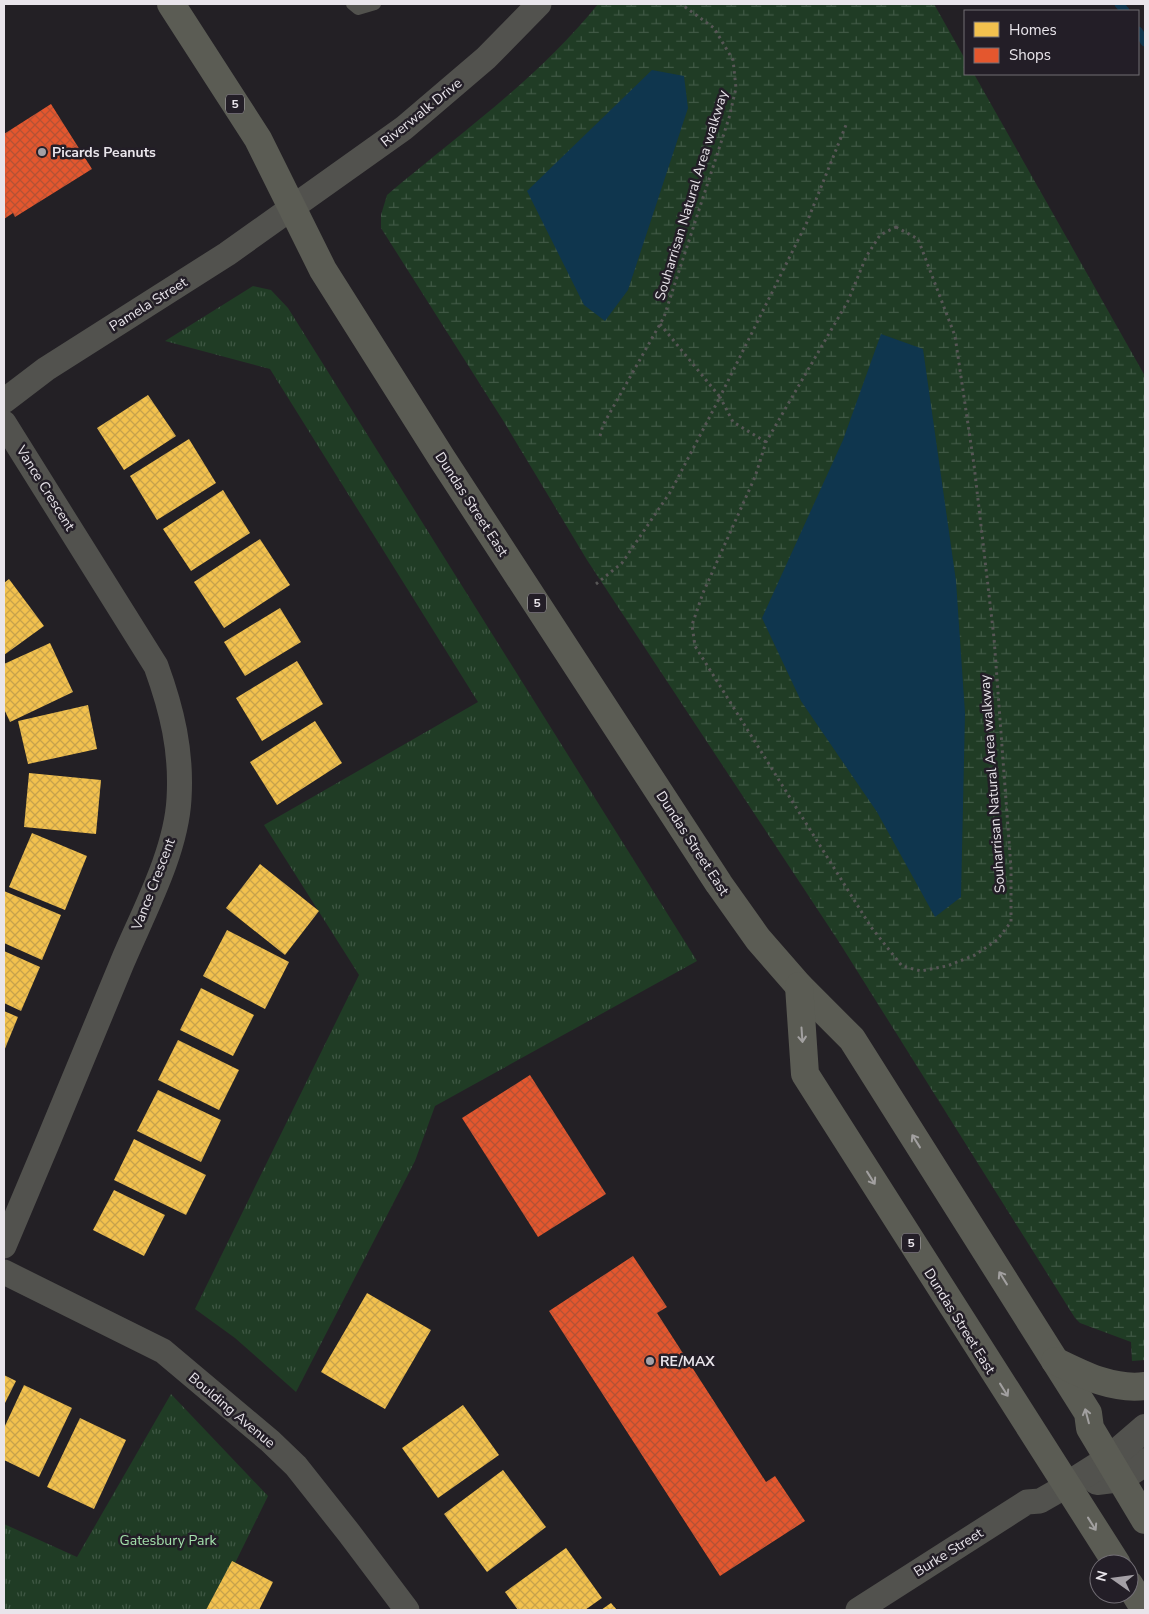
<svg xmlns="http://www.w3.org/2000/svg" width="1149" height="1614" font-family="'Nunito Sans',sans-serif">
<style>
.grass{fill:url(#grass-tufts)}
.wetland{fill:url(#wetland-marsh)}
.water{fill:#0f364e}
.homes{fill:url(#homes-cross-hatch)}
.shops{fill:url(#shops-cross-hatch)}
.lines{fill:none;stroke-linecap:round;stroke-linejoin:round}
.stream{stroke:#0f364e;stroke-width:9}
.path{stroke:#575656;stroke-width:3;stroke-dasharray:2.5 4;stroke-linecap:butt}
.service{stroke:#52524e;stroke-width:12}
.minor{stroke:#52524e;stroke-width:25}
.tertiary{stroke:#52524e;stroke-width:28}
.primary{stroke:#5b5c54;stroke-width:28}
.oneway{stroke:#a2a0a0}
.poi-dot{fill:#a4a0a6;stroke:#231e27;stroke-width:2}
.labels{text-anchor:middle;stroke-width:5;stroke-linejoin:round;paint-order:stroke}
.shield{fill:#231e27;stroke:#aea9b0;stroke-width:1}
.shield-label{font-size:12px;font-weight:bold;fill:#e9e5eb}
.street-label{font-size:14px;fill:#e9e5eb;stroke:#231e27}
.poi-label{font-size:14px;font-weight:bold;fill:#e9e5eb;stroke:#231e27;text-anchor:start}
.park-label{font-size:14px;fill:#a3e0ab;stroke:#231e27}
</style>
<defs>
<pattern id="grass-tufts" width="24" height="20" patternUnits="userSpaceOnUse" patternTransform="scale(1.25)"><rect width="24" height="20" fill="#203c25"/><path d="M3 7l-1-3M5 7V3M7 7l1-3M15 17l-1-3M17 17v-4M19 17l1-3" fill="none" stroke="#405845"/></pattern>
<pattern id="wetland-marsh" width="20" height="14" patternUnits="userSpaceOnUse" patternTransform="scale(1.25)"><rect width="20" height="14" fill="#203c25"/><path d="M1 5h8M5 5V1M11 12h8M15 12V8" fill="none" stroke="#405845"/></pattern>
<pattern id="homes-cross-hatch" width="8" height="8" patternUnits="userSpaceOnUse" patternTransform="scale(1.25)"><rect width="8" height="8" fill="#f2c14e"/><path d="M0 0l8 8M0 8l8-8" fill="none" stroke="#c7a24c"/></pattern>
<pattern id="shops-cross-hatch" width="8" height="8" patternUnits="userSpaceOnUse" patternTransform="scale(1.25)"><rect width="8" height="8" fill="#e4572e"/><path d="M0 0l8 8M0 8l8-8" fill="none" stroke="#b55235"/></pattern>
</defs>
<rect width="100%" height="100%" fill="#232025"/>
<g class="grass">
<polygon points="253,286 271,290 288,308 697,961 435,1106 415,1161 296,1392 235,1338 195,1309 359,975 264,825 478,702 270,369 165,341"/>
<polygon points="171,1394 268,1496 212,1610 4,1610 4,1524 77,1557"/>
</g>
<path class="wetland" d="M598 4H934L965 59V74H974L1145 376V1360L1132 1361 1131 1342 1080 1323 1075 1318 839 942 587 560 504 422 381 228V215L387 195C460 133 538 79 598 4Z"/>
<g class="water">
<polygon points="652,70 684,76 688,108 628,290 605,321 584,305 527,191"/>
<polygon points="881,334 923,349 956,581 965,713 961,897 935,917 877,812 801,701 762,618 843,440"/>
</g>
<g class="homes">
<polygon points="148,395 176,436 124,470 97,428"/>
<polygon points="189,439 216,483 157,520 130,476"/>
<polygon points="223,490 250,533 191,571 163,529"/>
<polygon points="260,539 290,585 224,628 194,582"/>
<polygon points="9,579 44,626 4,655 4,583"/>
<polygon points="280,608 301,642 245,676 224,642"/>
<polygon points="50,643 73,692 10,722 4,709 4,664"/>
<polygon points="297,661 323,704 262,741 236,698"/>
<polygon points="88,705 97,749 28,764 18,721"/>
<polygon points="315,721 342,763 277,805 250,762"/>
<polygon points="29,773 101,780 96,834 24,827"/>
<polygon points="32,833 87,856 65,910 9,887"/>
<polygon points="260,864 319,911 285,955 226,908"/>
<polygon points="4,891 61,915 42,960 4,943"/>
<polygon points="227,930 289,962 265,1009 203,976"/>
<polygon points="4,951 40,967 21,1011 4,1003"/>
<polygon points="201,988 254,1015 233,1056 180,1030"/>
<polygon points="4,1011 18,1017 4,1051"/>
<polygon points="178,1040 239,1070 219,1110 158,1080"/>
<polygon points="158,1090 221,1120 201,1162 137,1131"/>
<polygon points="134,1139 206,1175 186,1215 114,1180"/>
<polygon points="114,1190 165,1215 144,1256 93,1230"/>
<polygon points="367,1293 431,1330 385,1409 321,1372"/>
<polygon points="4,1375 16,1381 4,1405"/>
<polygon points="24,1385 72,1408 39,1477 4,1460 4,1428"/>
<polygon points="463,1405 499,1455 438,1498 402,1448"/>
<polygon points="80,1418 126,1440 94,1509 47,1487"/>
<polygon points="503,1470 546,1527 487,1572 444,1514"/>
<polygon points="566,1548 602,1598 585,1610 518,1610 505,1592"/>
<polygon points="232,1561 273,1582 259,1610 206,1610"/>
<polygon points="611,1603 617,1610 601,1610"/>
</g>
<g class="shops">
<polygon points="51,104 92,169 15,217 13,213 4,219 4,134"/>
<polygon points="530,1075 606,1194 538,1237 462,1118"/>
<polygon points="633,1256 667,1307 657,1313 766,1482 775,1476 805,1521 720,1576 549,1311"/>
</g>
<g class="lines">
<g class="stream">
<polyline points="1119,4 1125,11"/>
<polyline points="1138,31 1145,42"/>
</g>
<g class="path">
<polygon points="896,227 918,239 955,336 974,465 994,638 1011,868 1011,922 997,940 975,955 947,966 921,971 902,966 871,927 695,646 692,625 703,593 755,477 766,442 848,301 866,257 880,235"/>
<polyline points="600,436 603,425 664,317 729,118 736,88 733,60 714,28 681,4"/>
<polyline points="766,442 733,422 720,397 807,222 846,125"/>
<polyline points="596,584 622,563 671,491 720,397 660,324"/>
</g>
<polyline class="service" points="352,4 358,9 375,4"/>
<g class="minor">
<polyline points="4,401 46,369 227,254 404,128 486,58 539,4"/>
<path d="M4 423 156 666C172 710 182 751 179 799 176 853 143 913 122 963 83 1057 44 1152 4 1246"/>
<polyline points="4,1272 163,1351 270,1441 296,1466 349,1533 407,1610"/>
<polyline points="858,1610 1027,1502 1040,1501 1068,1485"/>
</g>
<g class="tertiary">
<polyline points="1097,1481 1121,1478 1145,1462"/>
<polyline points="1068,1485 1109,1459 1145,1428"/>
</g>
<g class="primary">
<polyline points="171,4 258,139 323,270 441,457 719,884 758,939 799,986 852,1039 1088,1413 1090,1428 1145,1520"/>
<polyline points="799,986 805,1074 1117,1564"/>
<path d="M1055 1361C1084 1375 1112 1390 1145 1386"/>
<polyline points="1129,1584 1145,1610"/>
</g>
</g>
<defs><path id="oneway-shaft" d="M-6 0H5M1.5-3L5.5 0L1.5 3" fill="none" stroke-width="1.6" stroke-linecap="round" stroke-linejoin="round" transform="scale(1.25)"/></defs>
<g class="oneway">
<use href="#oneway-shaft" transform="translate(802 1035) rotate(86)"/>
<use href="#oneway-shaft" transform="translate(916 1141) rotate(-122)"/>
<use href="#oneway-shaft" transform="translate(871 1178) rotate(58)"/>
<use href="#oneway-shaft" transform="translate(1003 1278) rotate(-122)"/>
<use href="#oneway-shaft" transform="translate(1004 1390) rotate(58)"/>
<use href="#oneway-shaft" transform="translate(1087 1416) rotate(-105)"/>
<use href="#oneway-shaft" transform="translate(1092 1524) rotate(58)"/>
</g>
<g class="poi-dot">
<circle cx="42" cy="152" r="5"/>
<circle cx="650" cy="1361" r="5"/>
</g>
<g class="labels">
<g class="shield">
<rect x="226" y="94.5" width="18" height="19" rx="4"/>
<rect x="528" y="593.5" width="18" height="19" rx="4"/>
<rect x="902" y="1233.5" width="18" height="19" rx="4"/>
</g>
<g class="shield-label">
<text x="235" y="108">5</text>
<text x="537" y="607">5</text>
<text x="911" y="1247">5</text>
</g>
<g class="street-label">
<text transform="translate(421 112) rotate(-39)" y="5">Riverwalk Drive</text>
<text transform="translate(691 195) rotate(-73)" y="5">Souharrisan Natural Area walkway</text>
<text transform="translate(148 304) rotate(-32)" y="5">Pamela Street</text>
<text transform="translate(46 488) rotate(58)" y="5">Vance Crescent</text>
<text transform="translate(472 504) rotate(57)" y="5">Dundas Street East</text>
<text transform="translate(992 784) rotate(-94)" y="5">Souharrisan Natural Area walkway</text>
<text transform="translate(693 843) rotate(57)" y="5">Dundas Street East</text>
<text transform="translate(153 884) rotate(-69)" y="5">Vance Crescent</text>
<text transform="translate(960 1321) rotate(58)" y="5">Dundas Street East</text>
<text transform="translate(232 1410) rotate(40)" y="5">Boulding Avenue</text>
<text transform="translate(948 1552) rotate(-32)" y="5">Burke Street</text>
</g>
<g class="poi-label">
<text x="52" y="157">Picards Peanuts</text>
<text x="660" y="1366">RE/MAX</text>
</g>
<g class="park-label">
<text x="168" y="1545">Gatesbury Park</text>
</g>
</g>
<rect width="1149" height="1614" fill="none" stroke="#e9e5eb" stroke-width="10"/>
<rect x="964" y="10" width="175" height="65" fill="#231e27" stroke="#726e75"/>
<rect x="974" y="22" width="25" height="15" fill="#f2c14e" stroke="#726e75"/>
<text x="1009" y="35" font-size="15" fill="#e9e5eb">Homes</text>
<rect x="974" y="48" width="25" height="15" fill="#e4572e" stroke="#726e75"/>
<text x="1009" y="60" font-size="15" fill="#e9e5eb">Shops</text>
<g transform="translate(1114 1579) rotate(284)"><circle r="24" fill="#231e27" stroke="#726e75"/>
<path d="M0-4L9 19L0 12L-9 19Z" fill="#a4a0a6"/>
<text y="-8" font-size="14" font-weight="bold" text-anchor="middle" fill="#e9e5eb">N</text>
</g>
</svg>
